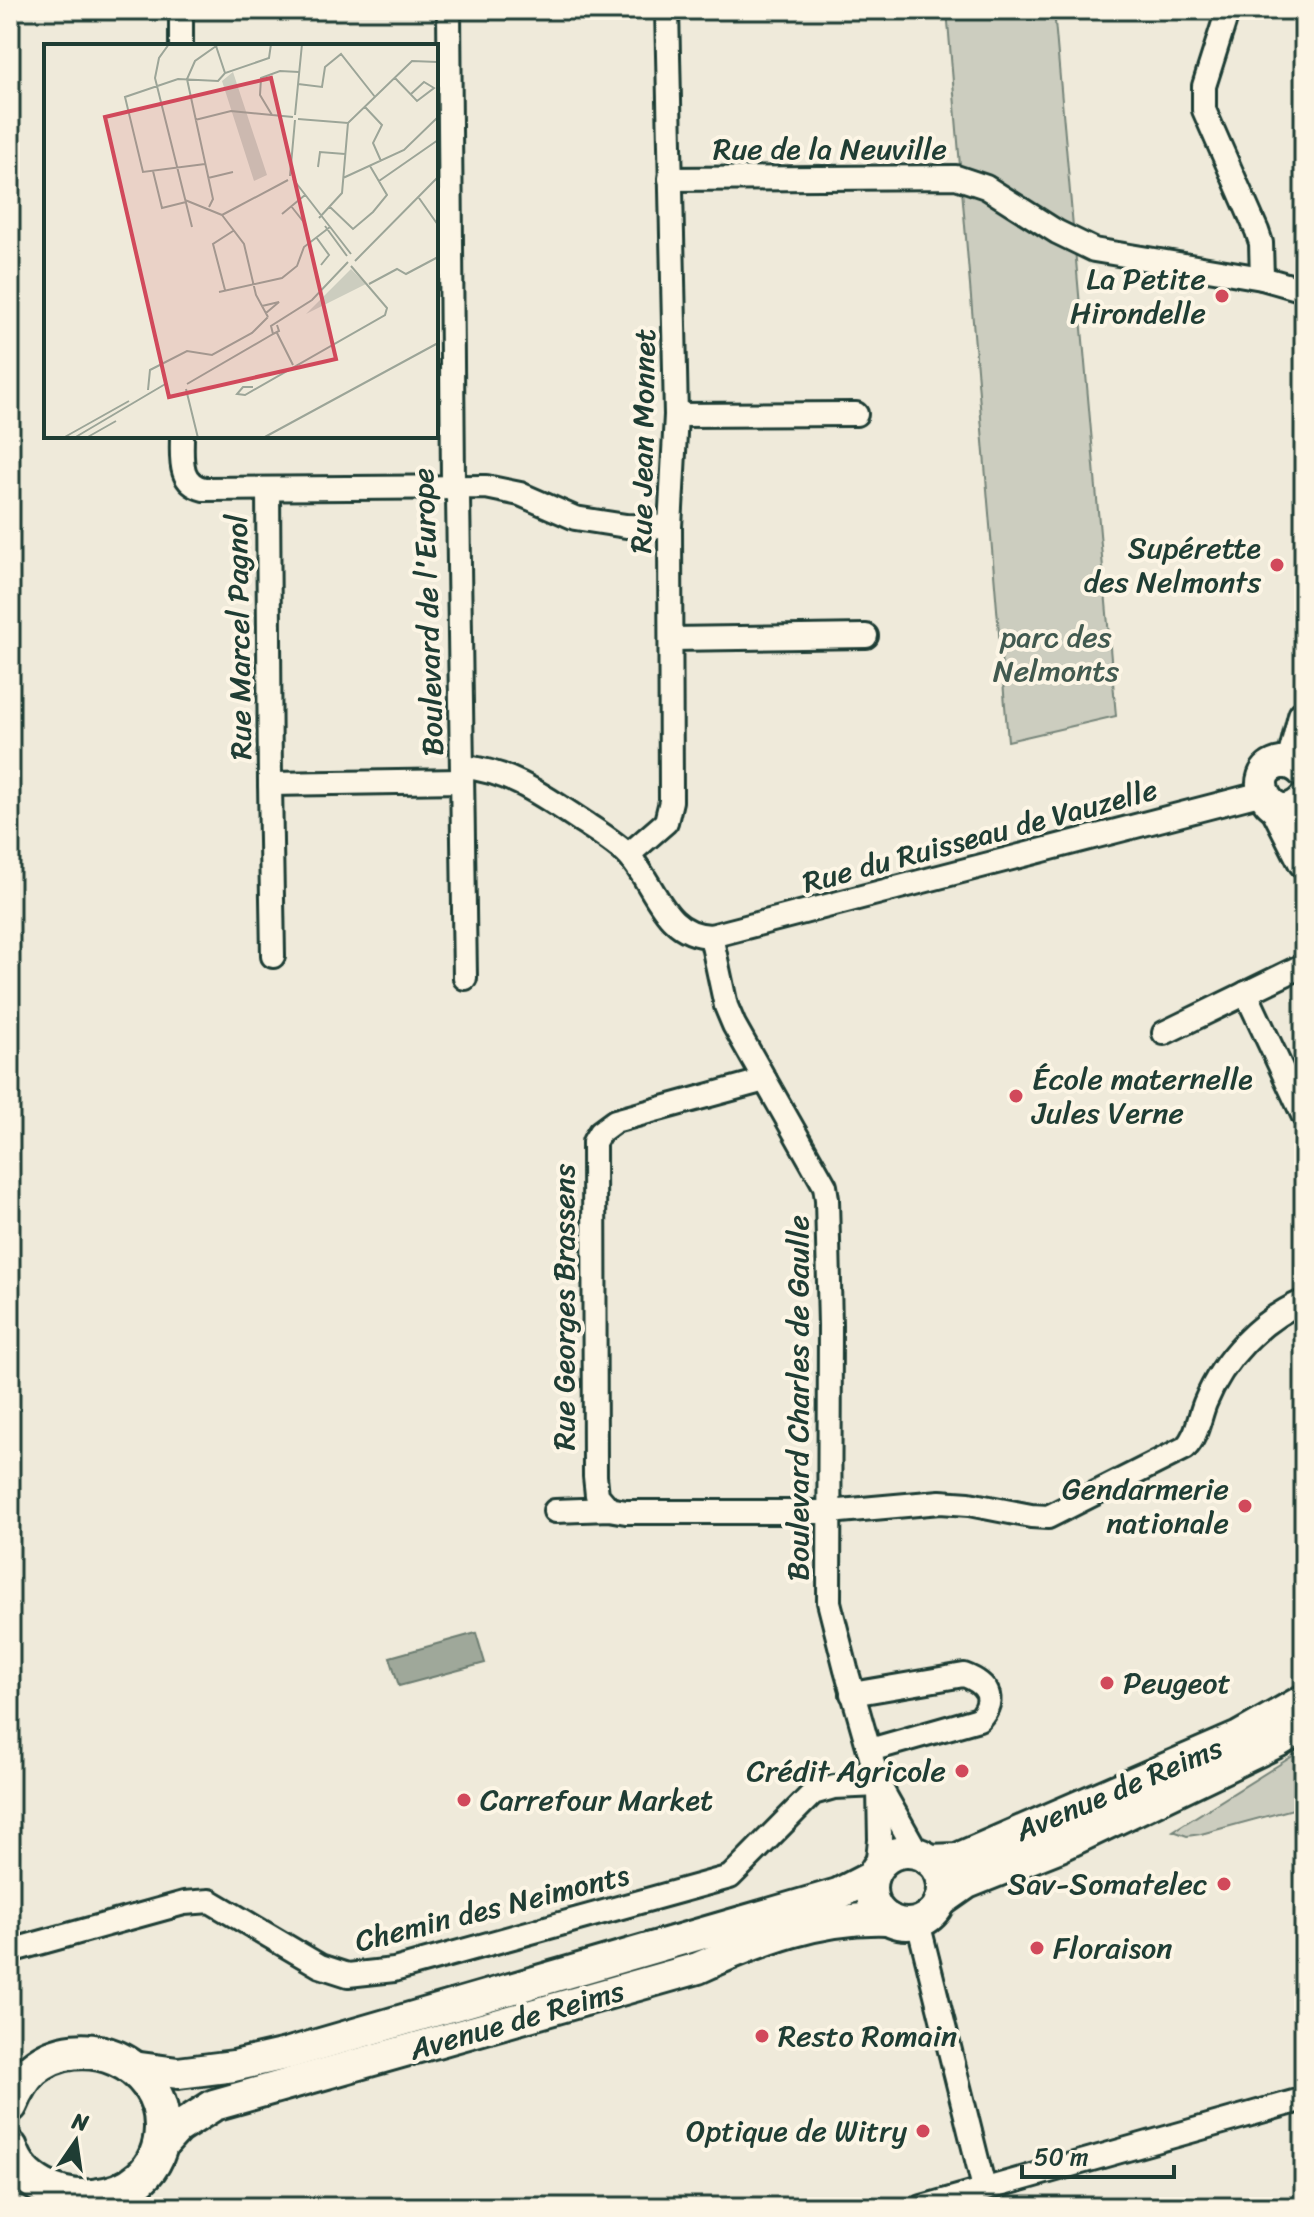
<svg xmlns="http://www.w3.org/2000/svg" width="1314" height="2217" font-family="Sriracha,sans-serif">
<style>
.green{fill:#cccdbf;stroke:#76857a;stroke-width:2}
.water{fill:#9fa89a;stroke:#6c7d71;stroke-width:2}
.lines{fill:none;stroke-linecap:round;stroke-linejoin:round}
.street-casing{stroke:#1f3d34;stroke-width:28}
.secondary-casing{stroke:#1f3d34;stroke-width:36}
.primary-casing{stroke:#1f3d34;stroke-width:40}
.street{stroke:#fcf5e5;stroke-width:22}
.secondary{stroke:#fcf5e5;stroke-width:30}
.primary{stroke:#fcf5e5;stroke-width:34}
.poi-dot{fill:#d1495b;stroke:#fcf5e5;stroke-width:3}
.labels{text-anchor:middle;stroke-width:8;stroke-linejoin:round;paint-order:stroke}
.street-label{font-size:30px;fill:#1f3d34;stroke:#fcf5e5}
.poi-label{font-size:30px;fill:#1f3d34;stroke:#fcf5e5;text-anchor:end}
.park-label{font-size:30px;fill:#425a50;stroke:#fcf5e5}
.inset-road{fill:none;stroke:#9ca598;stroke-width:2}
.view{fill:#d1495b;fill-opacity:0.15;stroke:#d1495b;stroke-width:4}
.inset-edge{fill:none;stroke:#1f3d34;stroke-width:4}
</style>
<rect width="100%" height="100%" fill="#efeada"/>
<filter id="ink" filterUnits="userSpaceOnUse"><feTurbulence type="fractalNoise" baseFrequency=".0125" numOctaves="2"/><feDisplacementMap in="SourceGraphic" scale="16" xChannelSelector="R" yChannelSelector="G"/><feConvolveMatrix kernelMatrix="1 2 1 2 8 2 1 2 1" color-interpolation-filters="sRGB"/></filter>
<g filter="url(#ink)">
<g class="green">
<polygon points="947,10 1054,10 1116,716 1008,741"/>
<polygon points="1304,1749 1304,1806 1201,1834 1187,1836 1173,1831"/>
</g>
<polygon class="water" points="476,1633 485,1663 399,1686 390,1657"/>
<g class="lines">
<g class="street-casing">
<g id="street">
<polyline points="181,10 181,46"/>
<polyline points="449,10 453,479 458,496 465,978"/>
<polyline points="1228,10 1204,86 1204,110 1257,231 1261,243 1262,278"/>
<polyline points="670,179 956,177 986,187 1057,232 1094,250 1262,278 1304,290"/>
<polyline points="676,415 856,414"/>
<path d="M182 436C182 458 178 483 204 489L486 487 520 494 575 518 626 526 670 527"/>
<polyline points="268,489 270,784 461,781"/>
<polyline points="671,639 866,636"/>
<path d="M462 767C509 770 545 797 583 822 598 832 615 842 628 855 656 885 663 935 711 936L1263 793"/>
<polyline points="270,784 273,956"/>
<polyline points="628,855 666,822 671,801 670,527 676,415 667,10"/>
<polyline points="711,936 726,1006 734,1025 825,1186 827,1199 830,1325 829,1602 846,1669 879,1785 918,1854"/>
<polyline points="1246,993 1304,1117"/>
<polyline points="1164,1033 1304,965"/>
<polyline points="609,1509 597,1495 595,1476 594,1142 600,1132 615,1121 765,1080"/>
<path d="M555 1511 609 1509 626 1512H829L940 1502 969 1504 1031 1516 1048 1517 1185 1448C1197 1437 1199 1418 1205 1403 1223 1359 1260 1320 1304 1301"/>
<path d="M852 1694 964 1675C988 1684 997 1699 979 1719L870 1750"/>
<polyline points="877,1868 880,1840 879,1790"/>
<polyline points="918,1922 984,2188"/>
<polyline points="10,1951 184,1903 210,1901 320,1966 348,1975 394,1970 730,1877 813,1793 834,1787 879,1785"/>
<polyline points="922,2207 1304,2099"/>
</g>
</g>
<g class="secondary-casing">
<g id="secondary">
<polyline points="1292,764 1304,716"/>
<path d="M1304 773C1298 766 1291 762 1281 763 1241 770 1272 833 1304 799"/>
<polyline points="1276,807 1304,862"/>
<circle cx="907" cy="1888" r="36"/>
<polyline points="929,1860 957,1859 1239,1737 1304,1700"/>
<polyline points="940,1902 967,1883 1060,1846 1277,1742 1304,1726"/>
<polyline points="133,2067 178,2073 234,2066 286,2054 838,1894 873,1876"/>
<path d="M158 2150 178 2128 214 2105 698 1968C759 1940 821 1916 889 1919"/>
</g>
</g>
<g class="primary-casing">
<path id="primary" d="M10 2105C16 2091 22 2079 33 2069 82 2028 163 2062 162 2128 160 2216 31 2217 10 2148"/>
</g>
<use href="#street" class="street"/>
<use href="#secondary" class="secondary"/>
<use href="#primary" class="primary"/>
</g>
</g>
<g class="poi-dot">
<circle cx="1222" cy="296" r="8"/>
<circle cx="1277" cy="565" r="8"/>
<circle cx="1016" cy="1096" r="8"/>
<circle cx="1245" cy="1506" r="8"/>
<circle cx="1107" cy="1683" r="8"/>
<circle cx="962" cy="1771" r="8"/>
<circle cx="464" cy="1800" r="8"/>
<circle cx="1224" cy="1884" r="8"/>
<circle cx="1037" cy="1948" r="8"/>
<circle cx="762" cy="2036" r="8"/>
<circle cx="923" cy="2131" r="8"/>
</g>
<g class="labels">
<g class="street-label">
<text x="830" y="159">Rue de la Neuville</text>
<text transform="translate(643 441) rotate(-89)" y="10">Rue Jean Monnet</text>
<text transform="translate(428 612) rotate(-92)" y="10">Boulevard de l'Europe</text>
<text transform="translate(239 637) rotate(-91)" y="10">Rue Marcel Pagnol</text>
<text transform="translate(980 836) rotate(-15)" y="10">Rue du Ruisseau de Vauzelle</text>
<text transform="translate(564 1307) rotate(-90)" y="10">Rue Georges Brassens</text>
<text transform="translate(798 1398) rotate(-90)" y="10">Boulevard Charles de Gaulle</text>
<text transform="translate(1119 1789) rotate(-23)" y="10">Avenue de Reims</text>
<text transform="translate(492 1908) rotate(-14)" y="10">Chemin des Neimonts</text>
<text transform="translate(517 2020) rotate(-16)" y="10">Avenue de Reims</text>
</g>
<g class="poi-label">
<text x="1206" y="289">La Petite<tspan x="1206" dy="34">Hirondelle</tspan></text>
<text x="1261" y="558">Supérette<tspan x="1261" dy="34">des Nelmonts</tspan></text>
<text x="1032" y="1089" text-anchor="start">École maternelle<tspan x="1032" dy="34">Jules Verne</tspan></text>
<text x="1229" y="1499">Gendarmerie<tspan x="1229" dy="34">nationale</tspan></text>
<text x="1123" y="1693" text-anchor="start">Peugeot</text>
<text x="946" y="1781">Crédit Agricole</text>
<text x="480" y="1810" text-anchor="start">Carrefour Market</text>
<text x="1208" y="1894">Sav-Somatelec</text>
<text x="1053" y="1958" text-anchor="start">Floraison</text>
<text x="778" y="2046" text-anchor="start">Resto Romain</text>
<text x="907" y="2141">Optique de Witry</text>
</g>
<g class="park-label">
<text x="1056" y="647">parc des<tspan x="1056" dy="34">Nelmonts</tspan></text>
</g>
</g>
<g transform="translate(44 44)">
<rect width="394" height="394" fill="#efeada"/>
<path d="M189 28 223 131 210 137 178 37ZM307 225 322 240 262 270Z" fill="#cccdbf"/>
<path class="inset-road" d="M125 0 115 14 111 34 148 183M172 2 181 29M351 34 373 57 390 44 380 38 367 50M254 40 278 43 281 23 297 10 331 53M321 63 338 81 329 99 337 117M228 71 216 51 217 34 236 27 255 28M251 71 258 0M254 75 304 79 368 17 394 18M151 76 187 67 249 73M161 120 99 128 81 53 134 35 174 37 181 29 225 14 227 0M274 123 276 108 301 110M109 127 118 164 142 158M246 132 251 76M164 134 189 128M299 134 360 106 394 73M249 135 307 210M335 137 394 96M375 154 394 181M141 156 178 171M247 162 262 181M165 163 169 155 143 35 151 17 175 0M286 163 309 185 329 168 343 151 326 122M238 170 261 151M178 171 200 200 212 251 224 273M178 171 244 136M275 174 298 149 304 79M281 182 303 212M272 193 285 211 277 221M311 217 394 133M325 240 353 225 362 230 394 213M181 246 169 200 189 187M175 248 238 234 253 222 260 203 286 183M218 262 235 258 222 269M233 281 235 287 229 290 227 282 268 256 304 218M233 289 249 321M143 340 229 290M209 343H199L193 350 201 351 341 271 343 264 307 222M142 345 154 394M104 346 106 326 143 307 168 311 208 289 224 273M19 394 85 357M30 394 123 339M42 394 72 377M219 394 394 299"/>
<path class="view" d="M227 34 292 315 125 353 61 73Z"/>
<rect width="394" height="394" class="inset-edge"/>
</g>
<rect width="1314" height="2217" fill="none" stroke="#fcf5e5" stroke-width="40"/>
<rect x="20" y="20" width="1274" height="2177" fill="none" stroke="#1f3d34" stroke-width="3" filter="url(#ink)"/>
<g transform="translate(76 2141) rotate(13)" stroke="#fcf5e5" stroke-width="6" paint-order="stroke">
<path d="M0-6L14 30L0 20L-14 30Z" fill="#1f3d34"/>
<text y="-12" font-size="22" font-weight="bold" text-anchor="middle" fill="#1f3d34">N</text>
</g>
<path d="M1022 2165v12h152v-12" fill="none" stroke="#1f3d34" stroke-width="4"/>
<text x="1034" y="2165" font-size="24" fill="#1f3d34" stroke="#fcf5e5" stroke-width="6" paint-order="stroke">50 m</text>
</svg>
